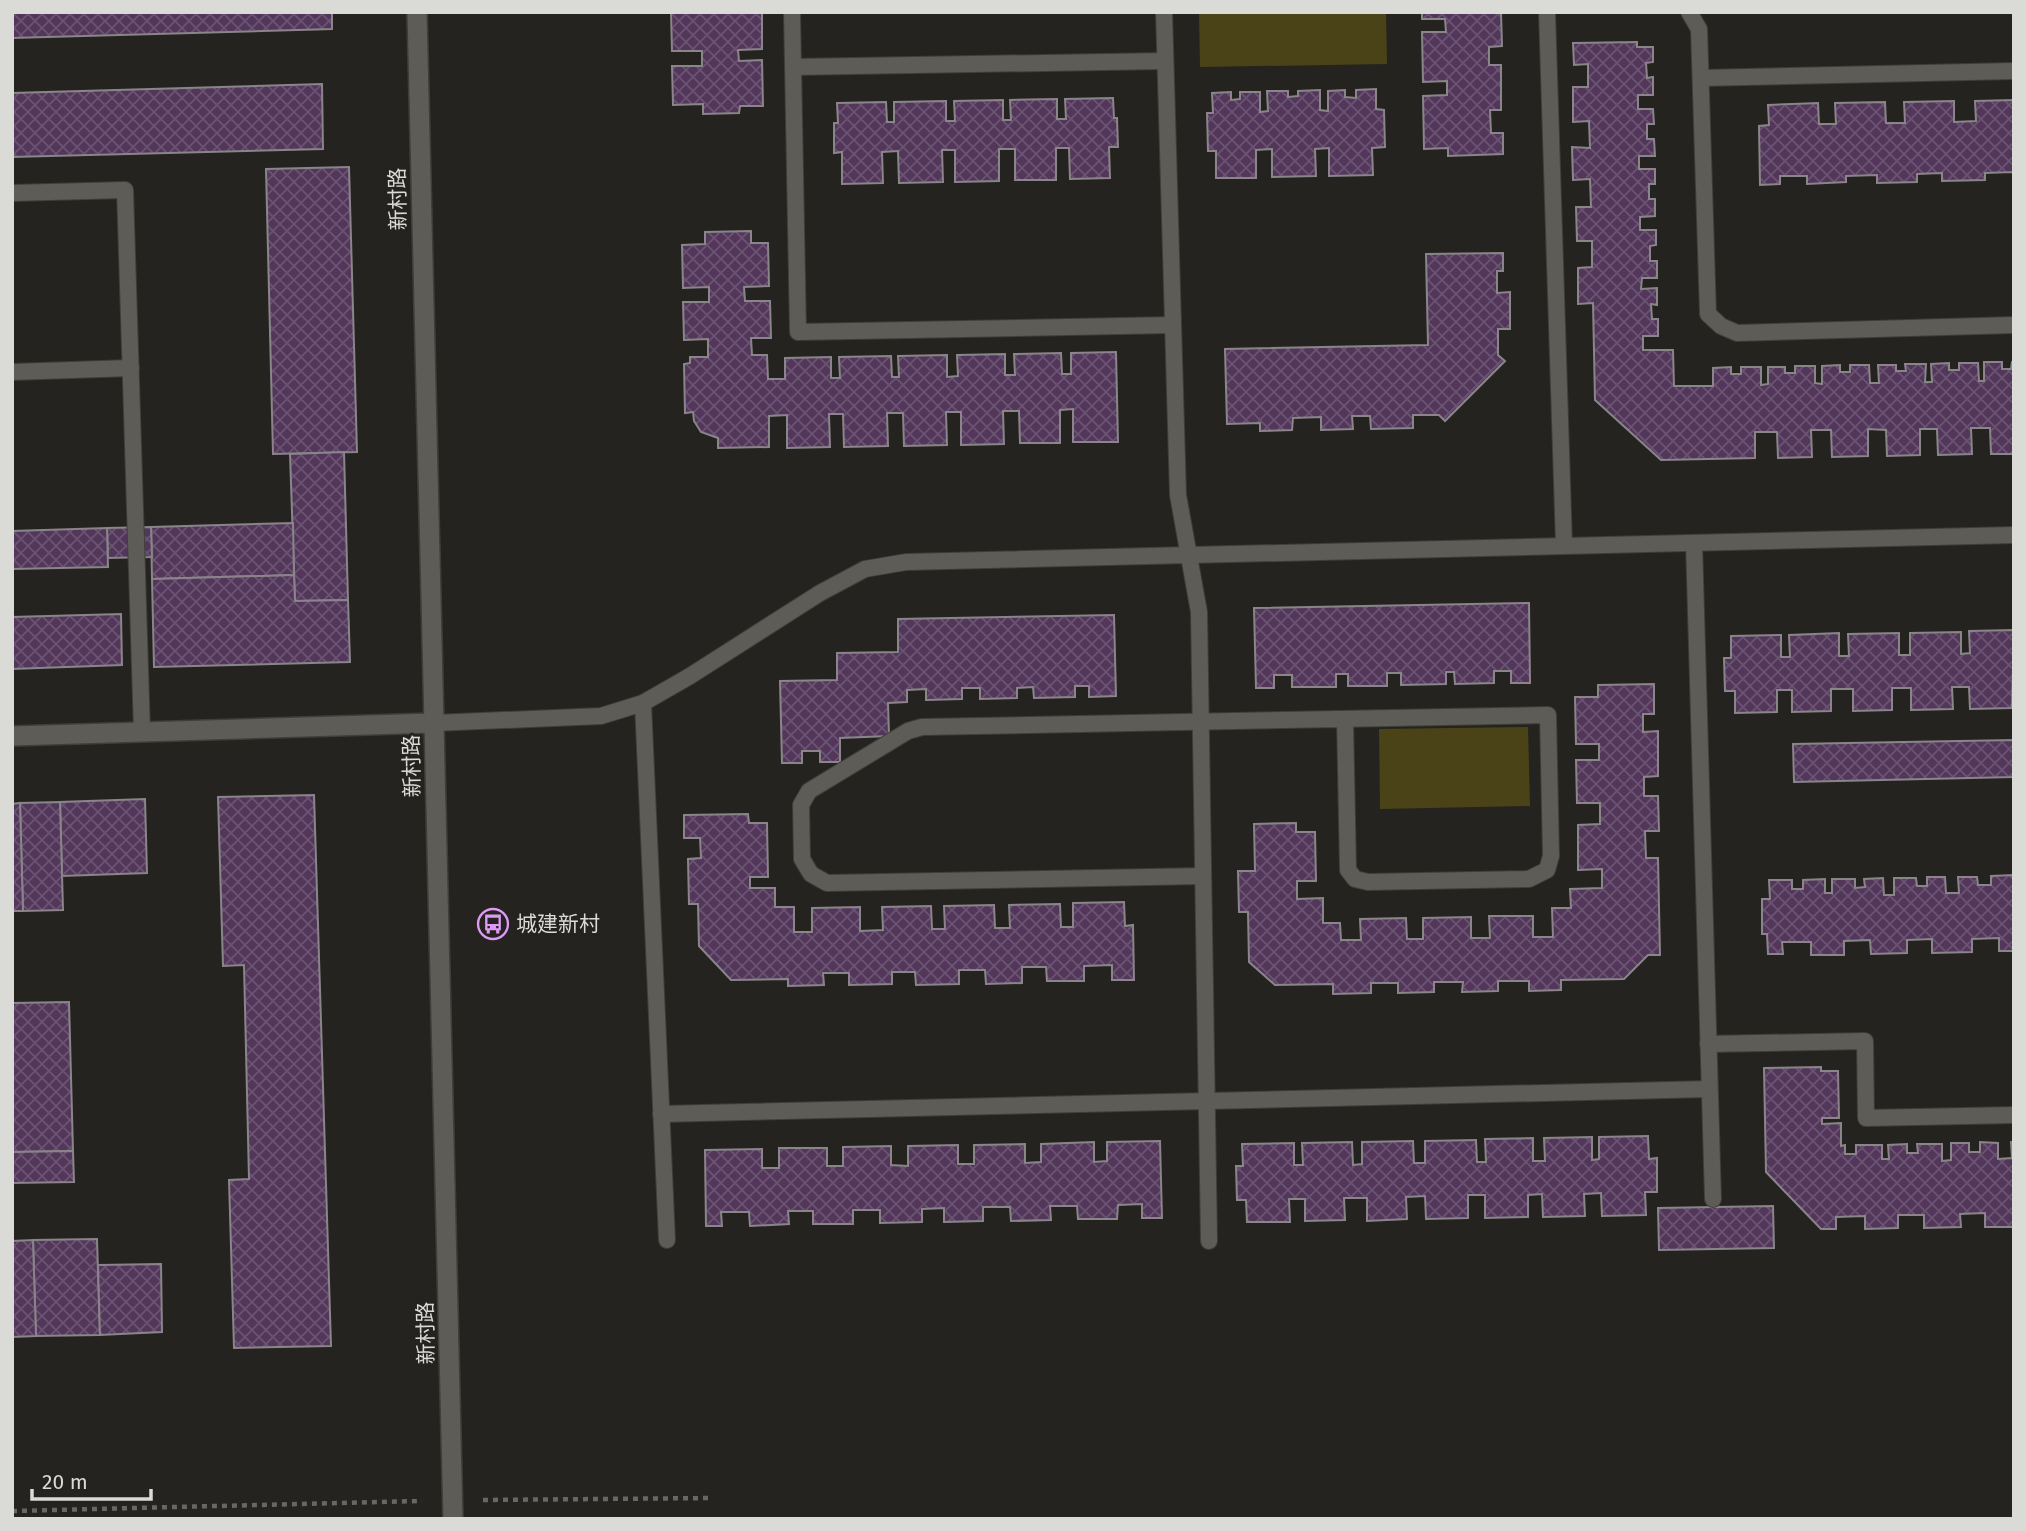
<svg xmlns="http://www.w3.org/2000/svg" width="2026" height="1531" font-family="'Fira Sans','Noto Sans SC',sans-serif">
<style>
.green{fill:#4a4318}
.building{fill:url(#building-cross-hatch);stroke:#89858a;stroke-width:2}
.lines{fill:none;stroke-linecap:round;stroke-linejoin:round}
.service-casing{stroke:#3e3e3a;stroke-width:18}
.minor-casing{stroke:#3e3e3a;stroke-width:22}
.tertiary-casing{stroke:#3e3e3a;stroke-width:22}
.path{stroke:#676763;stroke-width:4.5;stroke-dasharray:5 5;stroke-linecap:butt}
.service{stroke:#5d5c57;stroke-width:16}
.minor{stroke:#5d5c57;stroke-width:19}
.tertiary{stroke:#5d5c57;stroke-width:19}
.labels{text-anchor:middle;stroke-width:5;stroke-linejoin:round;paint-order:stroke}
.street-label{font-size:21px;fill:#dadad7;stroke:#24231f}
.poi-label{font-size:21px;fill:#dadad7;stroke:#24231f;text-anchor:start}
</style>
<defs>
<pattern id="building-cross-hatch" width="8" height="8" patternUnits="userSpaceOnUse" patternTransform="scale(1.75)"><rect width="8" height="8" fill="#53375b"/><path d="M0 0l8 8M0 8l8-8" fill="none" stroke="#6b5372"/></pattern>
</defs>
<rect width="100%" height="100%" fill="#24231f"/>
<g class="green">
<polygon points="1199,12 1386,12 1387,64 1200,67"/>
<polygon points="1528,727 1530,806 1380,809 1379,729"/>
</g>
<g class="building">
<polygon points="12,12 332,12 332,29 12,38"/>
<polygon points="671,12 762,12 762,49 738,50 739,61 762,60 763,106 740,106 739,113 703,114 703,104 673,105 672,66 702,66 702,51 672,51"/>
<polygon points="1422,12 1501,12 1502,46 1489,47 1489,65 1501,65 1501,110 1490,110 1491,133 1503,133 1503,154 1448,156 1448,148 1424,149 1423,96 1447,95 1447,81 1423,82 1422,32 1446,32 1445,19 1422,19"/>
<polygon points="1637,42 1637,47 1653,47 1653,62 1646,63 1647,78 1653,77 1653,95 1638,95 1638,109 1653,109 1654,124 1647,124 1647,139 1654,139 1655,156 1639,156 1639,169 1655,169 1655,184 1649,184 1649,199 1655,199 1655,216 1640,217 1640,230 1656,230 1656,245 1650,246 1650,261 1657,261 1657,278 1642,278 1641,289 1657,288 1657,305 1651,304 1652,319 1658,319 1658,336 1643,336 1643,350 1673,350 1674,386 1713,386 1713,368 1731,367 1731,374 1741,374 1741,367 1761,367 1761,385 1768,384 1768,367 1785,367 1785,373 1795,373 1795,366 1815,366 1815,383 1822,384 1822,366 1840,365 1840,372 1850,372 1850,365 1869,365 1870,383 1879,383 1878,365 1896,365 1896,371 1906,371 1905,364 1926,364 1925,382 1932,382 1931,364 1949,363 1949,370 1959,370 1959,363 1978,363 1979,381 1984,381 1984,362 2002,362 2002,369 2011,369 2012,362 2014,362 2014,454 1991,454 1990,428 1971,428 1972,454 1938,455 1937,429 1920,429 1920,455 1887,456 1886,430 1868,429 1868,456 1832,457 1831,430 1811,430 1812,457 1778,458 1777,432 1755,432 1755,458 1661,460 1595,400 1593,303 1578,304 1578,268 1592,267 1592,241 1577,241 1576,207 1591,207 1590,179 1573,180 1572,147 1590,148 1589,121 1573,122 1573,87 1588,87 1588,64 1574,65 1573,43"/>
<polygon points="322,84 323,149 12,157 12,93"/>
<polygon points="1376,89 1376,109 1384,110 1385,147 1372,148 1373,175 1329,176 1329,148 1315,149 1316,176 1272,177 1272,149 1256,150 1256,178 1216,178 1216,151 1208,151 1207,113 1213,113 1212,93 1231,92 1231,100 1240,99 1240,92 1260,92 1260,112 1268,111 1267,91 1288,91 1288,97 1298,96 1298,91 1320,90 1320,110 1328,111 1328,91 1345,90 1345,97 1356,98 1356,90"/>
<polygon points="1113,98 1114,118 1117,118 1118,147 1109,147 1110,178 1070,179 1069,148 1056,148 1056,180 1015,180 1015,149 999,149 999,181 955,182 955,150 942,150 943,182 899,183 898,151 882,152 883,183 842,184 842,152 834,153 834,123 838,123 837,103 886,102 887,122 894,122 894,102 946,101 946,121 955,121 954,101 1003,100 1003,120 1011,120 1010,100 1057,99 1057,119 1066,119 1065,99"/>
<polygon points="2014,100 2014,179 2013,172 1985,173 1985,180 1942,181 1942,173 1917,174 1917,182 1877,183 1877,175 1846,176 1846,182 1807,184 1807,176 1780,176 1780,184 1760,185 1759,126 1769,125 1768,105 1818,103 1819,124 1836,124 1835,103 1885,102 1886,123 1905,123 1904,102 1954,101 1954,122 1976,121 1975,101"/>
<polygon points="349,167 357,452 273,454 266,169"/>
<polygon points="751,231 751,243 768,243 769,286 744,287 745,301 770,301 771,338 751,338 752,355 767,355 768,379 785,379 785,358 831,357 831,378 840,378 839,357 891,356 892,377 899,377 898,356 947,355 947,377 958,376 957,355 1005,354 1005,375 1015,375 1014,354 1061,353 1062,374 1071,374 1071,353 1116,352 1118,442 1073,442 1073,409 1060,410 1060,443 1020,443 1019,411 1003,411 1004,444 961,445 961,412 946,412 947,445 904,446 903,413 887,413 888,446 844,447 843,414 829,414 830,447 787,448 787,415 769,416 769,447 718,448 718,438 701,432 694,421 693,412 685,413 684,364 690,363 690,357 708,357 708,339 684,340 683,302 709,302 709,287 683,288 682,245 705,244 705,232"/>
<polygon points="1503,253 1503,271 1497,271 1497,293 1510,292 1510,329 1498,329 1498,355 1505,361 1445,421 1439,415 1413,415 1413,428 1371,429 1370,416 1352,416 1353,429 1321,430 1321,417 1293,418 1292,430 1260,431 1260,423 1227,424 1225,349 1428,345 1426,254"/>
<polygon points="344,452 348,600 295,601 290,454"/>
<polygon points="293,523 294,575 152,579 151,527"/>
<polygon points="151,527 152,557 108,558 107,528"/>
<polygon points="107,528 108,567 12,569 12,531"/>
<polygon points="294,575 295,601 348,600 350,662 154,667 152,579"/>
<polygon points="1529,603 1530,683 1511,683 1511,671 1494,671 1494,683 1455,684 1454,672 1446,672 1446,684 1401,685 1401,673 1387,673 1387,686 1348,686 1348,674 1336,674 1336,687 1292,687 1292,675 1274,675 1274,688 1256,688 1254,608"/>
<polygon points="121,614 122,665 12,669 12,617"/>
<polygon points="1114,615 1116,696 1089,697 1089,686 1075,686 1075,697 1034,698 1033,687 1017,688 1017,698 980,699 980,688 962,688 962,699 926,700 926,689 907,690 907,702 888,703 889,736 840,738 840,762 820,762 820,751 802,751 802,763 782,763 780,681 837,680 837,653 898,652 898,619"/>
<polygon points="2014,630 2012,708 1970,709 1969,687 1952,687 1953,709 1911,710 1911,688 1892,688 1892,710 1853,711 1853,689 1831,689 1831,711 1792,712 1792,690 1777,690 1777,712 1735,713 1735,691 1725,691 1724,658 1731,658 1731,636 1781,635 1781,657 1790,657 1789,635 1839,633 1839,656 1849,656 1848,634 1899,633 1899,655 1910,655 1910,633 1961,632 1961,654 1970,653 1969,631"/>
<polygon points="1654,684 1654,714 1643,714 1643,732 1658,731 1658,776 1644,777 1644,796 1658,796 1659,831 1645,831 1646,858 1658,858 1660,955 1648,955 1624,979 1561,980 1561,990 1529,991 1529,981 1498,981 1498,991 1462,992 1463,982 1434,982 1434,992 1398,993 1398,983 1371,983 1371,993 1333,994 1333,984 1275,985 1249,962 1248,912 1239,912 1238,871 1255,871 1254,824 1296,823 1296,832 1315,832 1316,881 1297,881 1297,899 1323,898 1323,923 1340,923 1341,940 1361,940 1360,919 1406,918 1407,939 1423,939 1423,918 1471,917 1471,938 1490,938 1489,916 1533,916 1533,937 1553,937 1552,908 1571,908 1570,889 1602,888 1602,869 1578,870 1578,825 1600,824 1600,803 1577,803 1576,760 1599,760 1599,744 1576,744 1575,697 1598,697 1598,685"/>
<polygon points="2014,740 2014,777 1794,782 1793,744"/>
<polygon points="314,795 331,1346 234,1348 229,1180 249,1179 244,965 223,966 218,797"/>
<polygon points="145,799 147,873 62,876 60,802"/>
<polygon points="60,802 63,910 23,911 20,803"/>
<polygon points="20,803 23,911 12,911 12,804"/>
<polygon points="748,814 749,823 767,823 768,877 750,877 750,888 775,888 775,907 794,907 794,932 812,932 812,908 860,907 860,931 883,930 882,907 931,906 932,929 945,929 944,906 994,905 995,928 1010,928 1009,905 1060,904 1061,927 1073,927 1073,903 1124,902 1125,926 1133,925 1134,980 1112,980 1112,965 1084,966 1084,981 1047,981 1046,967 1022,967 1022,983 986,984 985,970 959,970 959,984 916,985 915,972 892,972 892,984 849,985 849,973 823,973 824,985 788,986 788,979 731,980 699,946 698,904 689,904 688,859 701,858 700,838 684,838 684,815"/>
<polygon points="2013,875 2014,951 1999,951 1999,938 1972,939 1972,952 1932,953 1932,939 1907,940 1907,953 1871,954 1870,940 1844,941 1844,955 1811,955 1811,942 1782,942 1783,954 1768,954 1767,934 1762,934 1762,899 1770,899 1769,880 1792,880 1792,889 1803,889 1803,880 1825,879 1825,893 1832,893 1832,879 1855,879 1855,888 1865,887 1864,879 1883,878 1884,895 1894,895 1894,878 1916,878 1917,886 1927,886 1927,877 1945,877 1946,893 1959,893 1958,877 1977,877 1978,885 1991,885 1991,876"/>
<polygon points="69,1002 73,1151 12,1152 12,1003"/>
<polygon points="1821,1067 1821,1071 1838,1071 1839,1118 1822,1118 1822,1124 1841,1123 1841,1146 1845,1145 1845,1154 1856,1154 1856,1145 1882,1145 1882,1159 1889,1159 1888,1145 1907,1144 1907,1153 1918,1153 1917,1144 1942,1144 1942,1161 1951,1160 1951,1143 1969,1143 1969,1152 1980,1152 1980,1142 1998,1143 1998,1159 2012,1158 2011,1142 2014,1142 2014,1227 1985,1227 1985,1213 1960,1214 1961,1227 1924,1228 1924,1215 1898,1215 1898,1228 1865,1229 1865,1216 1836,1217 1836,1229 1821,1229 1766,1172 1764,1068"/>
<polygon points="1648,1136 1649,1159 1657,1158 1657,1192 1645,1192 1646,1215 1602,1216 1601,1193 1584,1194 1585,1216 1543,1217 1542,1194 1528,1195 1528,1217 1485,1218 1485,1195 1468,1195 1468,1218 1426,1219 1425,1196 1406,1197 1407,1219 1367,1221 1367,1198 1344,1198 1345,1220 1305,1221 1305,1199 1289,1199 1290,1222 1247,1222 1246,1200 1237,1200 1236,1166 1243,1166 1242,1144 1294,1143 1294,1165 1303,1165 1302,1143 1352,1142 1353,1165 1362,1164 1362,1142 1413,1141 1414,1163 1425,1163 1425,1141 1476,1140 1477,1162 1486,1162 1485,1139 1533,1138 1533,1161 1545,1161 1544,1138 1592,1137 1592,1160 1599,1159 1599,1137"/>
<polygon points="1160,1141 1162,1218 1142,1218 1142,1204 1118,1205 1117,1219 1078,1219 1077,1206 1050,1206 1051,1220 1011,1221 1010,1207 983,1207 983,1221 944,1222 944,1208 922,1209 922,1222 880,1223 880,1210 853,1210 853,1224 813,1224 813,1211 788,1211 789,1224 750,1226 749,1212 721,1212 722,1226 706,1226 705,1150 762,1149 762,1168 779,1168 779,1148 827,1148 827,1166 843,1166 843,1147 891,1146 891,1165 908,1166 908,1146 958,1145 958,1164 974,1164 974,1145 1025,1144 1025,1163 1041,1162 1041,1144 1094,1142 1094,1162 1107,1161 1107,1142"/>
<polygon points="73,1151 74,1182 12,1183 12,1152"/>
<polygon points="1773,1206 1774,1248 1659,1250 1658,1208"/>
<polygon points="97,1239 100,1335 36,1336 33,1240"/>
<polygon points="33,1240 36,1336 12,1337 12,1241"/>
<polygon points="161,1264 162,1332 100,1335 98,1265"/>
</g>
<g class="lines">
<g class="service-casing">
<g id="service">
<polyline points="792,12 798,332 1173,325"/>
<polyline points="1164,12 1178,495 1199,612 1209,1241"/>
<polyline points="1547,12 1564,545"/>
<polyline points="1689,12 1699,29 1708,314 1721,326 1737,333 2014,325"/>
<polyline points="793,67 1165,61"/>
<polyline points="1701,78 2014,71"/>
<polyline points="12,193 125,190 142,732"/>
<polyline points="12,372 131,368"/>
<polyline points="1694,543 1713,1199"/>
<polyline points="643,703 667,1240"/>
<polyline points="434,723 601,716 643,703 690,676 820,593 865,569 906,562 2014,535"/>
<polyline points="1203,876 827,883 811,874 802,859 801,805 809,791 908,731 922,727 1548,715 1551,856 1547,870 1529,879 1368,882 1355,879 1348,870 1345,719"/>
<polyline points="1708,1044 1865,1041 1866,1118 2014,1115"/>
<polyline points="661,1114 1709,1089"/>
</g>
</g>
<g class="minor-casing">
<polyline id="minor" points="12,736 434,723"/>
</g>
<g class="tertiary-casing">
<polyline id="tertiary" points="417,12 453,1519"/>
</g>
<g class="path">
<polyline points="483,1500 713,1498"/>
<polyline points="12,1511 422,1501"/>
</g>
<use href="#service" class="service"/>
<use href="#minor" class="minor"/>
<use href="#tertiary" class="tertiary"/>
</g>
<defs>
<g id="bus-ring" transform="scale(1.575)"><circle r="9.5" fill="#24231f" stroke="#dd99f3" stroke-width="1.5"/><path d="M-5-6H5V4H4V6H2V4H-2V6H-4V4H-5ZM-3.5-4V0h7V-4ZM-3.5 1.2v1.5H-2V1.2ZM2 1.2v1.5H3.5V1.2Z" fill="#dd99f3"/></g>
</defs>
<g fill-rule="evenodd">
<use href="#bus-ring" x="493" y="924"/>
</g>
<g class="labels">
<g class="street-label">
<text transform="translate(398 199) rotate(-91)" y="7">新村路</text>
<text transform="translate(412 766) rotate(-91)" y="7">新村路</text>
<text transform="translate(426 1333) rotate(-91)" y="7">新村路</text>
</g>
<g class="poi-label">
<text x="516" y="931">城建新村</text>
</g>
</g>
<rect width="2026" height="1531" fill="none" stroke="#dadad7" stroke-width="28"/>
<path d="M32 1489v10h119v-10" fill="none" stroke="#dadad7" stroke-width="3.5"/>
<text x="42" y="1489" font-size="21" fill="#dadad7" stroke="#24231f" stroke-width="5" paint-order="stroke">20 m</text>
</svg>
